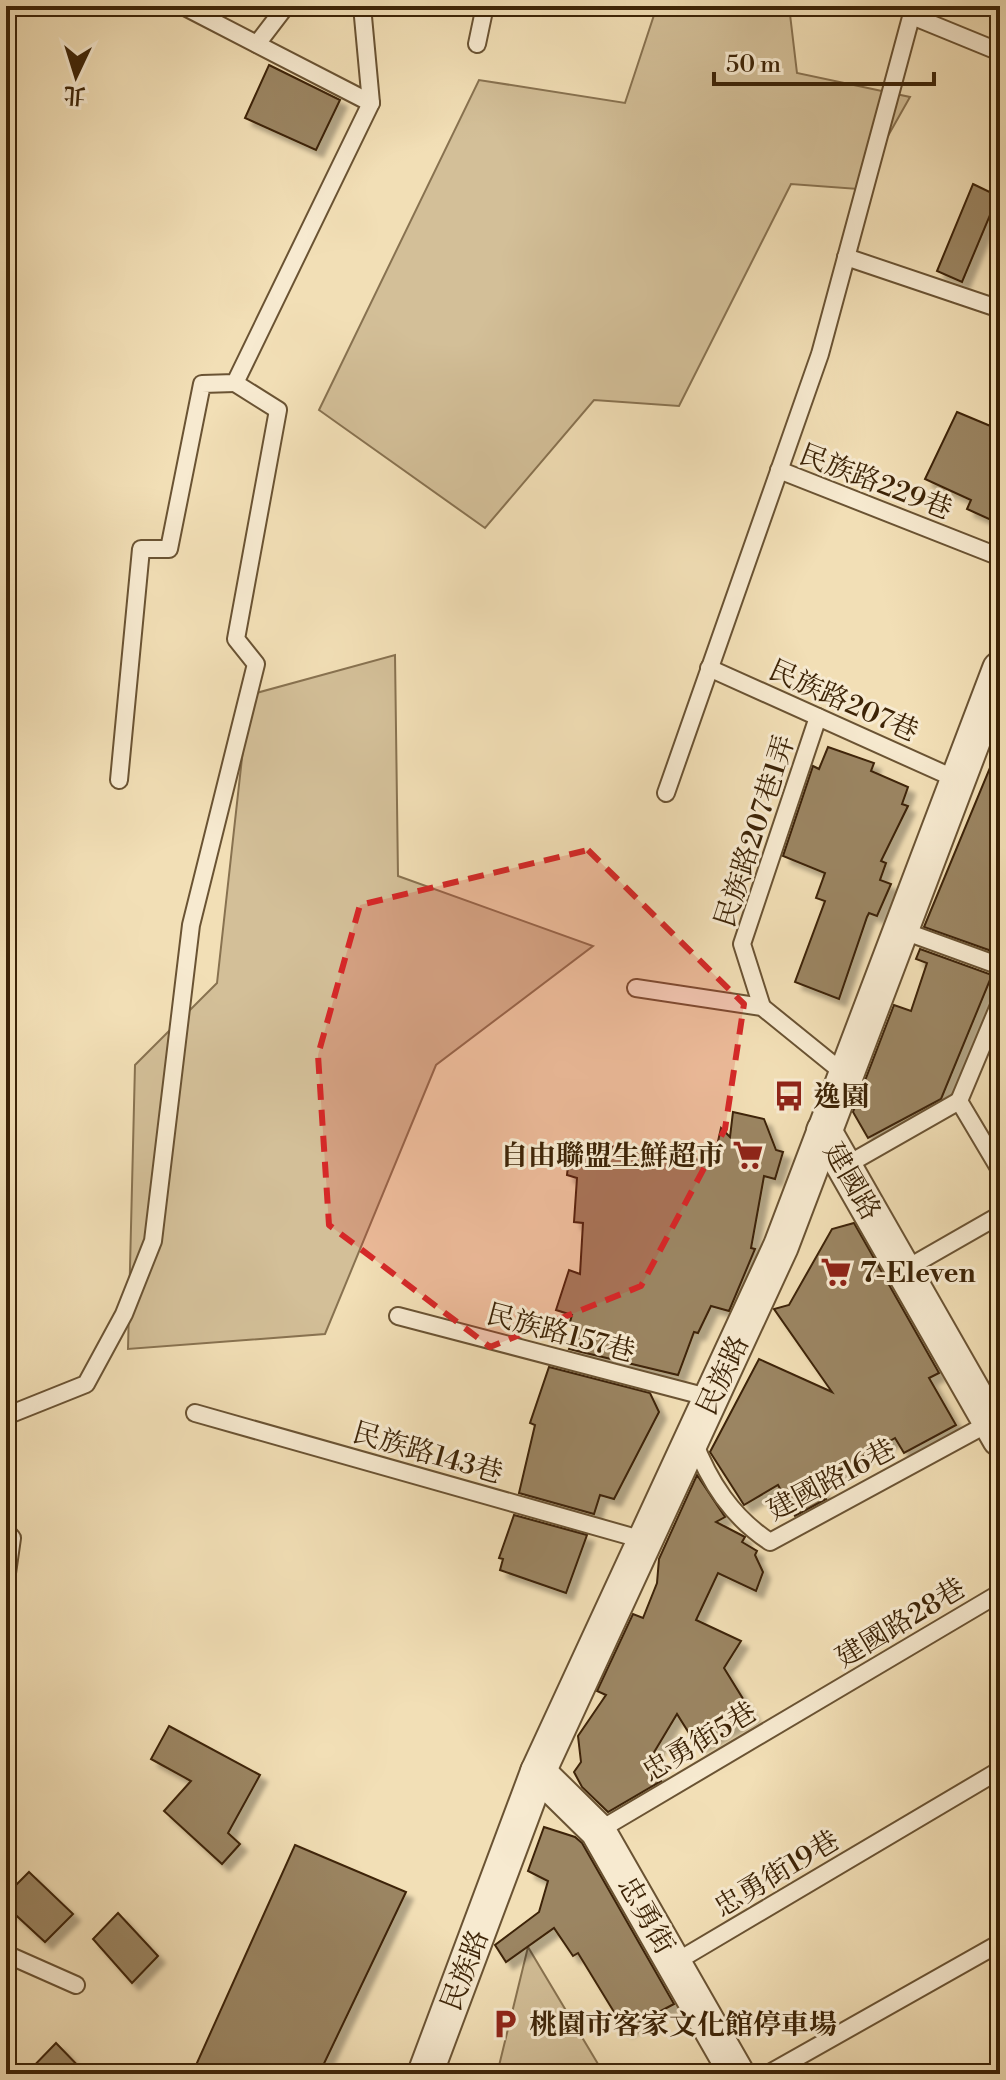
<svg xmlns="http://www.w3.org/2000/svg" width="1006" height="2080" font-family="'Libre Bodoni','Noto Serif TC',serif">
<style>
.green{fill:#d3bf98;stroke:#887250;stroke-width:2}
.building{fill:#9b8562;stroke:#3d2407;stroke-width:2;filter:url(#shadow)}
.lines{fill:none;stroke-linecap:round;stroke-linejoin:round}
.lane-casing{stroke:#6a5333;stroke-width:20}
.street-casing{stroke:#6a5333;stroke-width:38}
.lane{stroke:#f7ead0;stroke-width:16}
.street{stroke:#f7ead0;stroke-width:34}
.marked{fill:#d62828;fill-opacity:0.2;stroke:#d62828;stroke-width:6;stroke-dasharray:16 10;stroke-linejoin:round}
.labels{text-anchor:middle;stroke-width:6;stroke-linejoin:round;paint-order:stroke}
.street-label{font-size:28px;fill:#3d2407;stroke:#f7ead0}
.poi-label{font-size:28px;font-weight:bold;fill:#3d2407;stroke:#f7ead0;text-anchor:start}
</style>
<defs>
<filter id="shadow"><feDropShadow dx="7" dy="7" stdDeviation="2" flood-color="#0004"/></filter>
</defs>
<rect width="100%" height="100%" fill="#f2dfb6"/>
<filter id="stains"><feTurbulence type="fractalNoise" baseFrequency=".0025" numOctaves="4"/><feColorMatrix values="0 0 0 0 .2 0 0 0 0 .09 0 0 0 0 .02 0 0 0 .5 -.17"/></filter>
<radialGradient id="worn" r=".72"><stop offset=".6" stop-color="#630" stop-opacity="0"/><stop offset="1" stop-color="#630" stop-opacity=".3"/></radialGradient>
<g class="green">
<polygon points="657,6 789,6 797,73 910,97 858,189 791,184 679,406 594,400 485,528 319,410 479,80 625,103"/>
<polygon points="395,655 398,876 593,946 436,1065 325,1334 128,1349 135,1065 217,983 249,695"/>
<polygon points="528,1947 604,2074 497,2074"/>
</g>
<g class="building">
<polygon points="269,65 340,100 316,150 245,118"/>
<polygon points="973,184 998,196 962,282 937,271"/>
<polygon points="957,412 1000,430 1000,524 967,509 971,500 925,479"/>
<polygon points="999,746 1000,746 1000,954 924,927"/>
<polygon points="828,747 874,763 871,771 908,787 902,804 908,806 881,861 886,863 880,880 891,884 877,916 869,913 867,917 839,999 795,982 825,901 816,898 825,873 783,856 813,766 819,769"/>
<polygon points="920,949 992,975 941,1099 868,1138 853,1112 894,1005 911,1011 927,963 916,959"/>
<polygon points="733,1112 764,1119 776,1150 783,1152 775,1179 764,1176 751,1248 755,1249 729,1311 711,1306 698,1333 694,1332 678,1375 569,1349 577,1324 570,1322 572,1315 556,1310 569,1270 580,1274 583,1223 574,1222 577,1178 567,1175 571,1140 707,1161 714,1159 721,1128 730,1137"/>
<polygon points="854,1223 939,1373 929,1378 956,1425 904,1453 895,1438 818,1483 826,1499 795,1516 778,1485 744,1505 710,1452 759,1359 832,1392 774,1309 789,1305 832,1229"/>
<polygon points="549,1367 650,1393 659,1412 614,1499 600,1495 594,1514 519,1493 535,1425 530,1423"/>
<polygon points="697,1475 725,1517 716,1522 745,1537 742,1542 757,1551 755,1555 763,1572 756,1591 718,1573 696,1620 741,1641 724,1668 753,1715 697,1746 677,1714 650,1759 661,1781 608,1812 582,1787 574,1772 581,1762 578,1736 606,1695 597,1691 633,1614 643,1618 657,1583 659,1559"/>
<polygon points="514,1515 587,1535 566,1593 500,1570 503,1559 499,1558"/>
<polygon points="169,1726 260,1775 228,1833 240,1844 222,1864 164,1811 191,1781 151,1759"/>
<polygon points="544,1827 575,1837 582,1843 674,2004 625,2030 578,1953 573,1956 554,1928 506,1962 495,1945 539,1912 548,1881 528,1871"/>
<polygon points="295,1845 406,1892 319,2074 192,2074"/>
<polygon points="29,1872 73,1914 45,1942 6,1906 6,1895"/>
<polygon points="118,1913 158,1956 132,1983 93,1939"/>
<polygon points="56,2043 86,2074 26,2074"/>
</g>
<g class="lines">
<g class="lane-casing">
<g id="lane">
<polyline points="183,6 371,103"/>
<polyline points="912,16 1000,52"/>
<polyline points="257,44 286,6"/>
<polyline points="477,44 485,6"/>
<polyline points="846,257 1000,309"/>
<polyline points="779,470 1000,557"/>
<polyline points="709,668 958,780"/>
<polyline points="119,780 141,549 169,549 202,384 235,383 371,103 362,6"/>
<polyline points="666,793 820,354 914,6"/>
<polyline points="901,930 1000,966"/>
<polyline points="636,988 762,1007 846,1075"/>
<polyline points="1000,1003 959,1101 1000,1170"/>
<polyline points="762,1007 742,944 818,717"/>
<polyline points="845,1166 959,1101"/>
<polyline points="904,1270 1000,1215"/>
<polyline points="398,1316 711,1398"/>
<polyline points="195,1413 647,1541"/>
<polyline points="6,1416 86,1384 124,1314 153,1241 191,925 256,664 236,639 278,410 235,383"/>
<path d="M693 1439C709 1482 732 1517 770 1542L991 1422"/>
<polyline points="6,1531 12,1538 6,1580"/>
<polyline points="598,1831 1000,1593"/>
<polyline points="6,1954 76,1985"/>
<polyline points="674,1963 1000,1770"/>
<polyline points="768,2074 1000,1943"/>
</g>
</g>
<g class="street-casing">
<g id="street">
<polyline points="824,1131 1000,1439"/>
<polyline points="538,1772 598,1831 737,2074"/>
<polyline points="425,2074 538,1772 781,1246 1000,669"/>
</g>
</g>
<use href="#lane" class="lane"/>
<use href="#street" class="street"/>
</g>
<path class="marked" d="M588 850 744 1004 725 1129 641 1286 490 1347 329 1225 318 1055 360 905Z"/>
<defs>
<g id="bus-bare" transform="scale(2.4)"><path d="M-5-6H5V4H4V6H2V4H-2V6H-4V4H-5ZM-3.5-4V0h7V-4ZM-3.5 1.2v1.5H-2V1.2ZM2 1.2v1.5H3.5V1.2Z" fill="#8f2418" stroke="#f7ead0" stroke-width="2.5" paint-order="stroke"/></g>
<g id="supermarket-bare" transform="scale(2.4)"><path d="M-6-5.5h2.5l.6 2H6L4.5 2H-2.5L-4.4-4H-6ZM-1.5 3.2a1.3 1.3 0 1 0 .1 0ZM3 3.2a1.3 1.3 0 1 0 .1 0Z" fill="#8f2418" stroke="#f7ead0" stroke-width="2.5" paint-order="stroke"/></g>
<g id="parking-bare" transform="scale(2.4)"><path d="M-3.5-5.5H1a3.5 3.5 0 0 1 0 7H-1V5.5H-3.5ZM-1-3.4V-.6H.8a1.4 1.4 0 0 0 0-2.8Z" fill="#8f2418" stroke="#f7ead0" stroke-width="2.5" paint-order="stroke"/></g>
</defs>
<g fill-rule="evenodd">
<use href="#bus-bare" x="789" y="1096"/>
<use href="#supermarket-bare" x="748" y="1155"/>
<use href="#supermarket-bare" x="836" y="1272"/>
<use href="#parking-bare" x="505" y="2024"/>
</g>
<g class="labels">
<g class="street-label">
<text transform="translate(876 481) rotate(21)" y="10">民族路229巷</text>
<text transform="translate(844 700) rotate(24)" y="10">民族路207巷</text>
<text transform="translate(754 831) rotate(-72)" y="10">民族路207巷1弄</text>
<text transform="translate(853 1181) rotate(60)" y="10">建國路</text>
<text transform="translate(561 1332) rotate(15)" y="10">民族路157巷</text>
<text transform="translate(722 1375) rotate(-65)" y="10">民族路</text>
<text transform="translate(428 1452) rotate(16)" y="10">民族路143巷</text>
<text transform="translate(831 1479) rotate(-28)" y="10">建國路16巷</text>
<text transform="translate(900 1622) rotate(-31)" y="10">建國路28巷</text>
<text transform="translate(699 1741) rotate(-31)" y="10">忠勇街5巷</text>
<text transform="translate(776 1873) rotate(-31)" y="10">忠勇街19巷</text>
<text transform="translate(647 1915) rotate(60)" y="10">忠勇街</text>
<text transform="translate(464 1970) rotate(-69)" y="10">民族路</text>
</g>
<g class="poi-label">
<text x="813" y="1106">逸園</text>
<text x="724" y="1165" text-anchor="end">自由聯盟生鮮超市</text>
<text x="860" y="1282">7-Eleven</text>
<text x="529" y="2034">桃園市客家文化館停車場</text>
</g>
</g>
<rect width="1006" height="2080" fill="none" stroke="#f2dfb6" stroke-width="32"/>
<rect x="8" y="8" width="990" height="2064" fill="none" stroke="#3d2407" stroke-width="4"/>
<rect x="16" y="16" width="974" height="2048" fill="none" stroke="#3d2407" stroke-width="2"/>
<g transform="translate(76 76) rotate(184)" stroke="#f7ead0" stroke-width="6" paint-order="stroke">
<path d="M0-6L14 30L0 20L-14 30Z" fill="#3d2407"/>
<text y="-12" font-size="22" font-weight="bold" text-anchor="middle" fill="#3d2407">北</text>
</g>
<path d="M714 72v12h220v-12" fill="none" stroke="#3d2407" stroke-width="4"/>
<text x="726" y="72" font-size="24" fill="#3d2407" stroke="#f7ead0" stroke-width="6" paint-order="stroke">50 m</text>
<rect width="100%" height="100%" filter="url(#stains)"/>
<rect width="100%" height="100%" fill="url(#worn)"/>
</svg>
